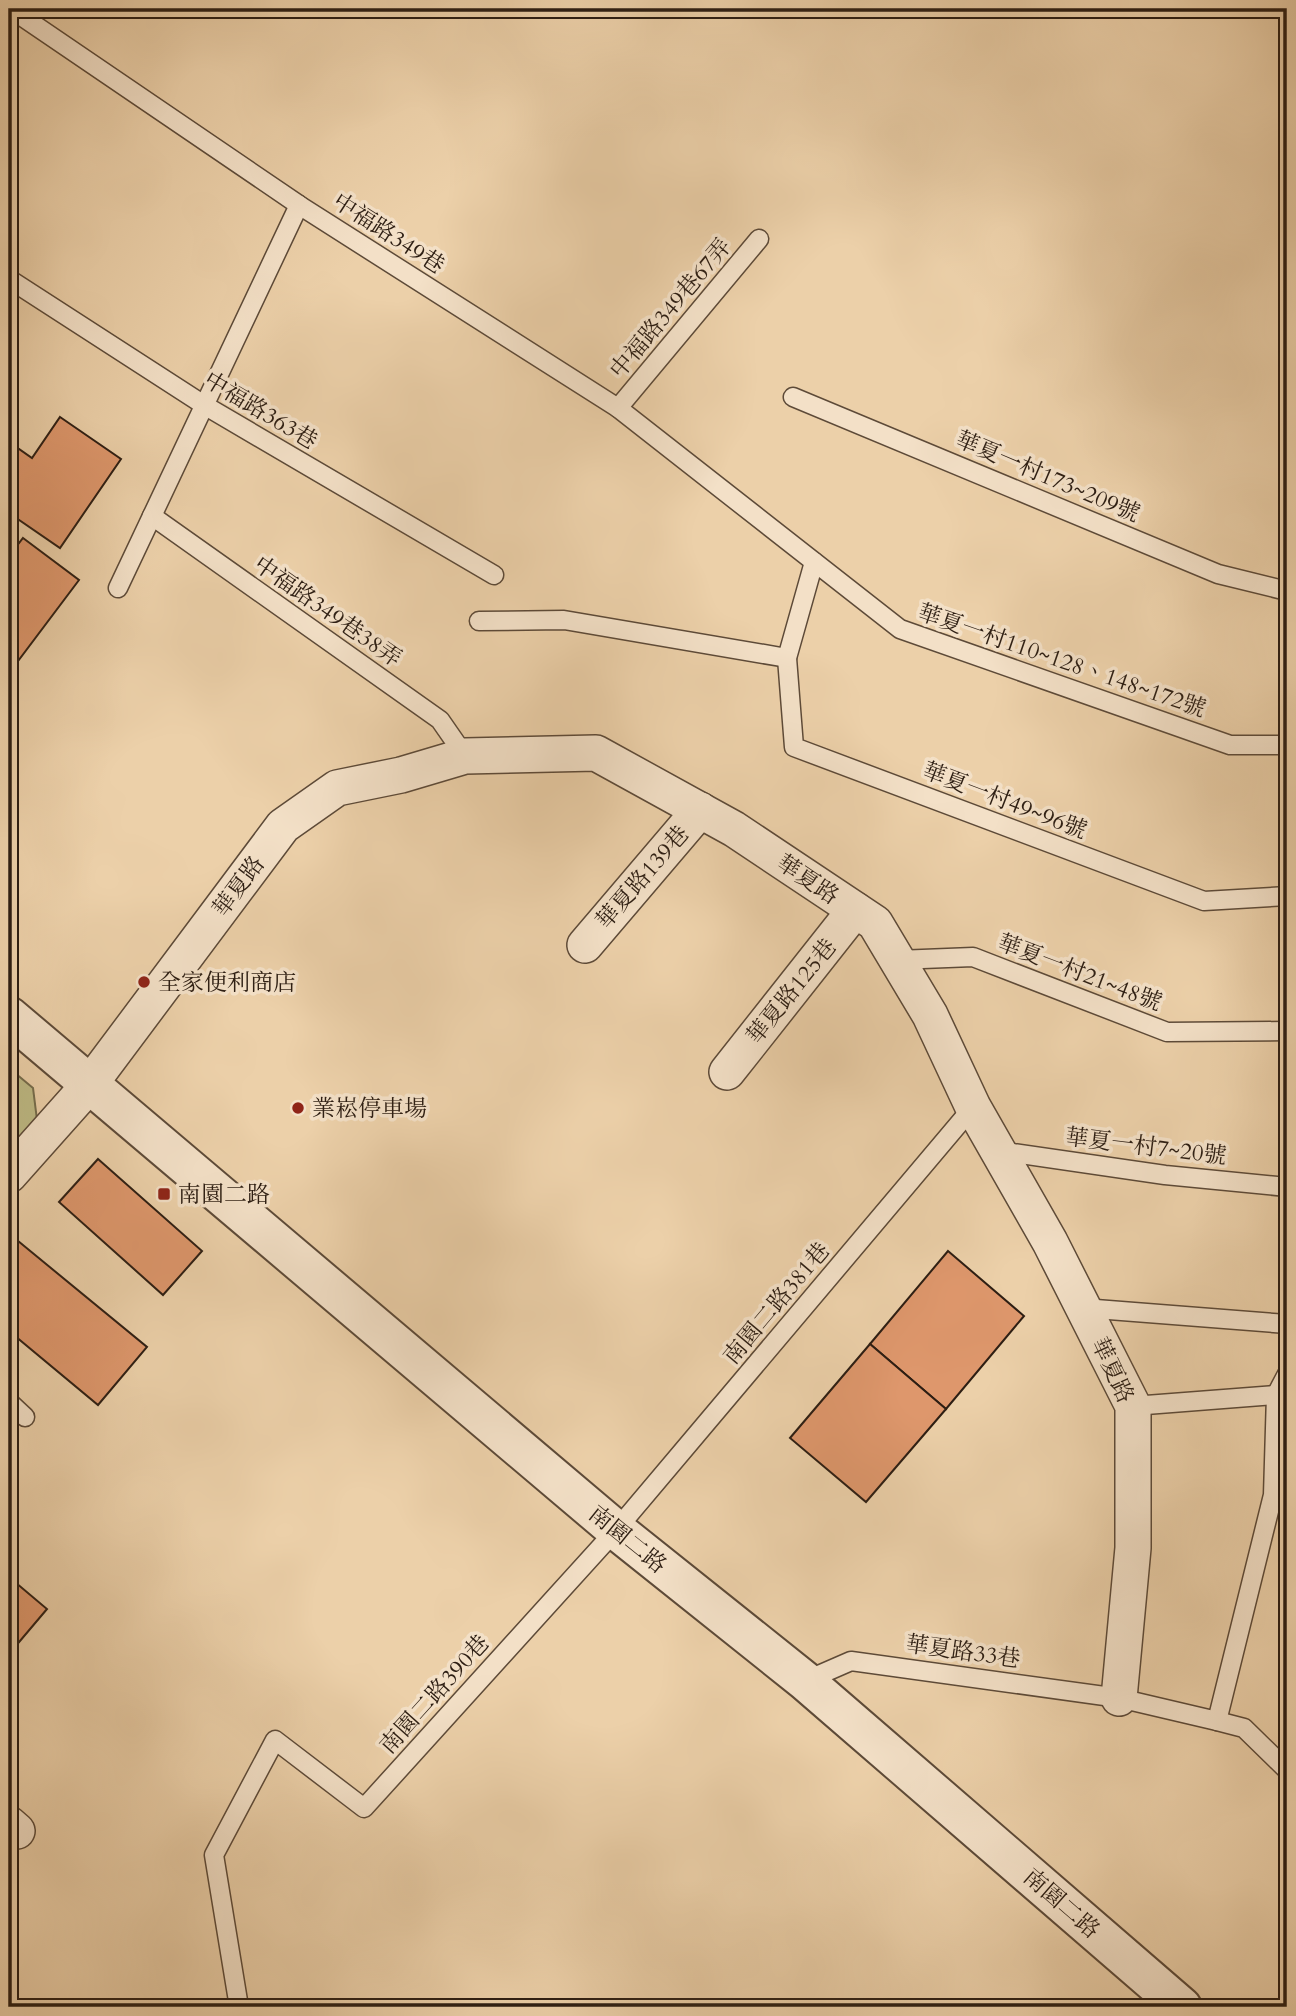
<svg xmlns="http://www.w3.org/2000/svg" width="1296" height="2016" font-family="Cardo,'Noto Serif TC',serif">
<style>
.green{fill:#bdb984;stroke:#756c4c;stroke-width:2}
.building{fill:#de976c;stroke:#2d1e13;stroke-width:2}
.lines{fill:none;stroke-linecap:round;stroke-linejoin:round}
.service-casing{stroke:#5d4a38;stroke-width:21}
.minor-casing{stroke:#5d4a38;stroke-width:38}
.tertiary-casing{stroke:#5d4a38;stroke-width:42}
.service{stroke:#f3e0c7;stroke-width:18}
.minor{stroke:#f3e0c7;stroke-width:35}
.tertiary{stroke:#f3e0c7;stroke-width:38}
.poi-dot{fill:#8f2418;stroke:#f3e0c7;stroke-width:2.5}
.labels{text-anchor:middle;stroke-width:7;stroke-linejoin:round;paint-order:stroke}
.street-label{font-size:23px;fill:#2d1e13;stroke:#f3e0c7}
.poi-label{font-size:23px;fill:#2d1e13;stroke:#f3e0c7;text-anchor:start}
</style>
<rect width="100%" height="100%" fill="#ecd0a9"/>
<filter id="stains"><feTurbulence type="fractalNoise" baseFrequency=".00286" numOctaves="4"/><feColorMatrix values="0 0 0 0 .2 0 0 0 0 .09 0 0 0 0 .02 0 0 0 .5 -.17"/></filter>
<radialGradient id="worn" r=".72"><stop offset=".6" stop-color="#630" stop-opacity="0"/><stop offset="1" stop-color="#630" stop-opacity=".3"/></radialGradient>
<polygon class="green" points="9,1068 33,1088 37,1120 9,1153"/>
<g class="building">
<polygon points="60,417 121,459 60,548 9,513 9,442 32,458"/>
<polygon points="23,538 79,580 9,673 9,556"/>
<polygon points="98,1159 202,1251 163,1295 59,1202"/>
<polygon points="12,1236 147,1347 98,1405 9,1331 9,1239"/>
<polygon points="948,1251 1024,1316 946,1409 870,1344"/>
<polygon points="870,1344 946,1409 866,1502 790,1438"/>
<polygon points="9,1577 47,1609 9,1654"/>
</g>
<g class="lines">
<g class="service-casing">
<g id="service">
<polyline points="11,9 299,205 618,408 900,629 1230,745 1287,745"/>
<polyline points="9,279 204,405 494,575"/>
<polyline points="793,397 1218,574 1287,591"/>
<polyline points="618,408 759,239"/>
<polyline points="152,516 440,720 465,756"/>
<polyline points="814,562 787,658 794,747 1204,901 1287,896"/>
<polyline points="118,588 299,205"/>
<polyline points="479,621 564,620 787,658"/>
<polyline points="897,960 973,957 1167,1032 1287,1031"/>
<polyline points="999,1151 1165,1175 1287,1187"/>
<polyline points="1083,1308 1287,1324"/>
<polyline points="9,1402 25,1417"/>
<polyline points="1133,1406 1276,1395"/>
<polyline points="805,1681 851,1661 1119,1698 1217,1721 1273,1495 1276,1395 1287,1374"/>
<polyline points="1217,1721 1244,1728 1287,1770"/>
<polyline points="239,2007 214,1855 275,1740 364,1808 616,1530 973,1107"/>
</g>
</g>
<g class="minor-casing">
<g id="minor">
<polyline points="585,945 700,810"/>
<polyline points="727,1072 855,910"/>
<polyline points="9,1175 90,1084 283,826 337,788 401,775 465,756 596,753 734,829 875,923 930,1015 973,1107 1050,1242 1133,1406 1133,1548 1119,1698"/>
<polyline points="9,1824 17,1831"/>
</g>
</g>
<g class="tertiary-casing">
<polyline id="tertiary" points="9,1016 616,1530 805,1681 1182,2007"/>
</g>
<use href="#service" class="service"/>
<use href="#minor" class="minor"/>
<use href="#tertiary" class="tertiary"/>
</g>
<g class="poi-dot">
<circle cx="144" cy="982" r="7"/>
<circle cx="298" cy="1108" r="7"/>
<rect x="157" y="1187" width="14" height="14" rx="3.5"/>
</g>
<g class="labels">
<g class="street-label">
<text transform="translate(389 233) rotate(33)" y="8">中福路349巷</text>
<text transform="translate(670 308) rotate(-50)" y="8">中福路349巷67弄</text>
<text transform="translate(261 410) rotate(31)" y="8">中福路363巷</text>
<text transform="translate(1048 476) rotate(23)" y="8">華夏一村173~209號</text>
<text transform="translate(328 611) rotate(35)" y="8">中福路349巷38弄</text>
<text transform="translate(1062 660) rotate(19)" y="8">華夏一村110~128、148~172號</text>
<text transform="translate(1005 800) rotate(21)" y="8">華夏一村49~96號</text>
<text transform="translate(642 877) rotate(-49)" y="8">華夏路139巷</text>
<text transform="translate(808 879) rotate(34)" y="8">華夏路</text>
<text transform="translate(238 886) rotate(-53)" y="8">華夏路</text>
<text transform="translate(1080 972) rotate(21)" y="8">華夏一村21~48號</text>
<text transform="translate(791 991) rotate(-51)" y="8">華夏路125巷</text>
<text transform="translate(1146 1146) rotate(7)" y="8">華夏一村7~20號</text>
<text transform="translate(776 1303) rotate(-50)" y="8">南園二路381巷</text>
<text transform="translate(1113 1370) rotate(65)" y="8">華夏路</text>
<text transform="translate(628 1539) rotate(39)" y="8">南園二路</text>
<text transform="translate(963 1651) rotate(8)" y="8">華夏路33巷</text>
<text transform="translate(434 1694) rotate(-48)" y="8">南園二路390巷</text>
<text transform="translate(1062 1903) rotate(41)" y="8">南園二路</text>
</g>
<g class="poi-label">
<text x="158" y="990">全家便利商店</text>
<text x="312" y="1116">業崧停車場</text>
<text x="178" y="1202">南園二路</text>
</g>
</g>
<rect width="1296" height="2016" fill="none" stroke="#ecd0a9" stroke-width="35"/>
<rect x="10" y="10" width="1275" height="1995" fill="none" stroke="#2d1e13" stroke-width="3.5"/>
<rect x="18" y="18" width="1261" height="1981" fill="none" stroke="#2d1e13" stroke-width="2"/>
<rect width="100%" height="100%" filter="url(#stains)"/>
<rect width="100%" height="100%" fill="url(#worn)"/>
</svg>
